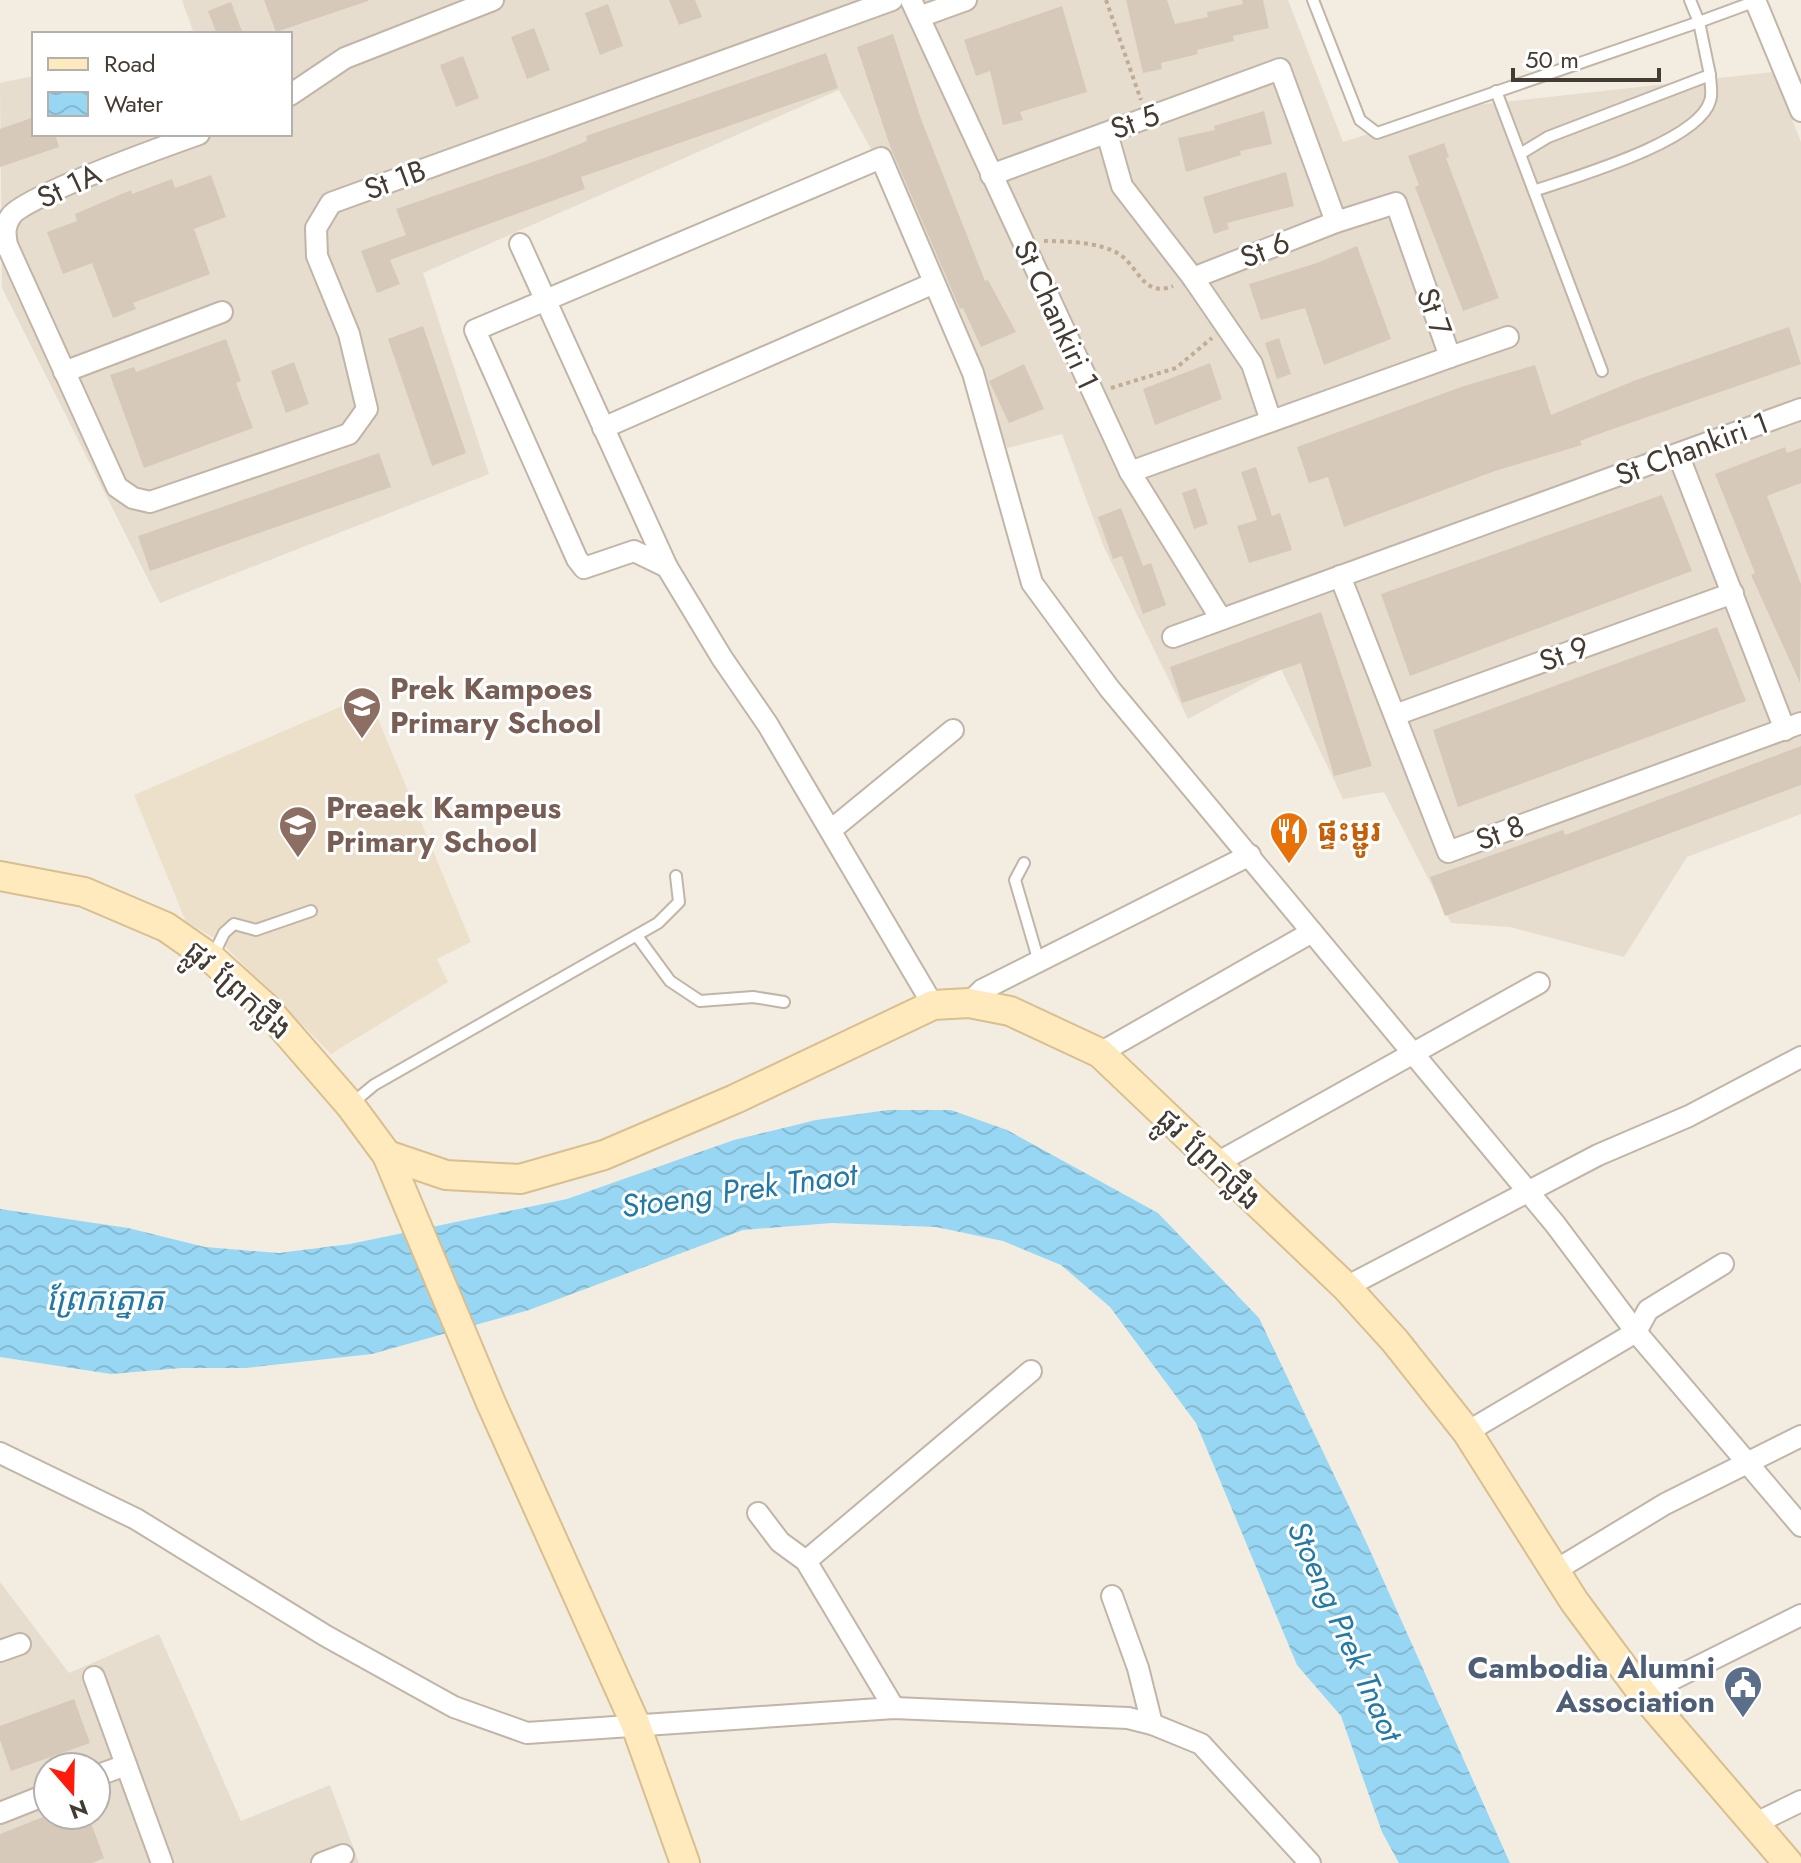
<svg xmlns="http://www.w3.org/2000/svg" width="1801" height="1863" font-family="Jost,'Noto Sans Khmer',sans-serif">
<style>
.residential{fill:#e6ddcf;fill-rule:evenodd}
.education{fill:#ede0ca}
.water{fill:url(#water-waves)}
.building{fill:#d7c9b9}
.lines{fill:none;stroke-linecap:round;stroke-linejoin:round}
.lane-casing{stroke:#c1b5a7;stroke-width:14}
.street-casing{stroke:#c1b5a7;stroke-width:24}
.secondary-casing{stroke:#d9bf8f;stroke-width:32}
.path{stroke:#c1ad94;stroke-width:4;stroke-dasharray:4 4;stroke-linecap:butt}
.lane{stroke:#fff;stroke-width:10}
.street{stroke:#fff;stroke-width:20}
.secondary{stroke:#ffeabe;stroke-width:28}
.labels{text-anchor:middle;stroke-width:6;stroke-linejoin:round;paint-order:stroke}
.street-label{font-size:30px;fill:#443b32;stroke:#fff}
.education-label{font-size:30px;font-weight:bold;fill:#785e54;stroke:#fff;text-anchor:start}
.food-label{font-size:30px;font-weight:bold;fill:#c56008;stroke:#fff;text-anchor:start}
.service-label{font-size:30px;font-weight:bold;fill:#4e5e75;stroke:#fff;text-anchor:end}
.water-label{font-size:32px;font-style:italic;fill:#2379a5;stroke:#fff}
</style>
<defs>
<pattern id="water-waves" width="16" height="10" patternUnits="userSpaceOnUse" patternTransform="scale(2)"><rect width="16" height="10" fill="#98d7f4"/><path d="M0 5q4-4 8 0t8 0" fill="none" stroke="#84b9d2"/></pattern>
</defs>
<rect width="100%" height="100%" fill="#f2ece1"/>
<g class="residential">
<polygon points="182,0 1288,0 1343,142 1450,108 1773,72 1801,142 1801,814 1687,857 1624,957 1510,927 1451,923 1384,792 1343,799 1281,669 1188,719 1104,547 1062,434 1007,448 959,312 839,90 423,273 489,474 160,603 2,288 0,83 34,76 34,134 290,134 290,34 194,34"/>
<path d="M0 1582 69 1673 159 1634 241 1821 330 1785 359 1863H0ZM48 1767H96V1815H48Z"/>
</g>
<polygon class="education" points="368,695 471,942 437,959 448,982 331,1054 220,941 186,922 134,795"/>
<polygon class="water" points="888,1110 951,1110 1007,1130 1158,1213 1259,1318 1368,1546 1510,1863 1399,1863 1382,1832 1341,1716 1297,1665 1196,1423 1110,1307 1061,1265 1003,1241 936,1227 832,1223 743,1230 529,1310 372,1354 246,1368 182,1368 111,1374 0,1357 0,1209 128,1228 205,1247 279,1253 350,1244 567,1199 734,1140 816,1120"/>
<g class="building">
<polygon points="264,0 368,0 368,1 276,32"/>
<polygon points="669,0 695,0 702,17 679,25"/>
<polygon points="1126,0 1167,0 1175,24 1208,17 1207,12 1243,4 1242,0 1263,0 1269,28 1233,36 1234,41 1197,50 1198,54 1161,63 1162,69 1143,73"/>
<polygon points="231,2 243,34 217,34 208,11"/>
<polygon points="608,4 623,46 600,55 585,13"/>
<polygon points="1062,6 1087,92 1020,112 1023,120 1003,125 990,71 976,76 964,40"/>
<polygon points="534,28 550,70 527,79 511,37"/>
<polygon points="893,34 921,119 985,281 988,280 1016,332 981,347 963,308 960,309 890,146 857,47"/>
<polygon points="826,53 838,88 581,177 585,189 390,260 400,284 377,293 361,251 406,235 396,209 547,157 587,141 586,136"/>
<polygon points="463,56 479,98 456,107 440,65"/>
<polygon points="1264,111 1272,144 1240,151 1241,155 1186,172 1178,138 1215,130 1214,126"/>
<polygon points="34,117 34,134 55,134 59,147 0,167 0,129"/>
<polygon points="1444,143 1449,157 1446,158 1499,298 1463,311 1415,187 1419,185 1408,156"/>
<polygon points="1286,172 1294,206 1227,223 1229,229 1214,234 1203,197"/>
<polygon points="211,175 226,217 194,229 210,274 133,303 136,309 113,318 92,263 63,274 47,232 77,221 75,214 131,190 132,194 172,179 175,188"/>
<polygon points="1357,246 1391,339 1324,365 1305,308 1261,320 1249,284 1317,263"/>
<polygon points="423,326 466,453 432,466 388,339"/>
<polygon points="1789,327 1801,364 1607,431 1580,441 1582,445 1495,471 1344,527 1328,477 1309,483 1297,447 1464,386 1535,365 1551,415 1636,380"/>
<polygon points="1279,338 1291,374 1277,379 1265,343"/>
<polygon points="226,339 241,381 236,383 253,428 144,468 110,375 134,367 136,372"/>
<polygon points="294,362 309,404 286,413 271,371"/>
<polygon points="1210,363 1222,399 1155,425 1143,389"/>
<polygon points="1024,364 1044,409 1009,423 989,381"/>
<polygon points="1785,447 1787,453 1801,448 1801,483 1767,496 1801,584 1800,683 1751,575 1755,573 1715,474"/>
<polygon points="379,453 391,487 150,571 138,536"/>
<polygon points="1256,467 1272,516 1280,513 1292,550 1249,563 1237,526 1257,520 1241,472"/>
<polygon points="1196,488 1208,524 1194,529 1182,493"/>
<polygon points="1662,495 1692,571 1410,676 1381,594"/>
<polygon points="1121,508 1143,566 1151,563 1166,605 1143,614 1122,556 1113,559 1098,517"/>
<polygon points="1321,612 1372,766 1334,776 1301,663 1182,703 1170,667"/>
<polygon points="1717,627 1746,701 1458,807 1433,730"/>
<polygon points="1801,746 1801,785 1445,916 1430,877 1563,830 1565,835"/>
<polygon points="74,1699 90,1743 11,1771 0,1740 0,1726"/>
<polygon points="48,1815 88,1815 104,1858 92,1863 0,1863 0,1834"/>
</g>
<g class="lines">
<g class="lane-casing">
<g id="lane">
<polyline points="1313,0 1360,120 1377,133 1699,22 1690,0"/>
<polyline points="1496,91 1602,371"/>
<polyline points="1520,154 1548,137 1710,75 1699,22 1756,1"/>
<path d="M1534 191C1574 177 1698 142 1710 101 1713 94 1710 82 1710 75"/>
<polyline points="1024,863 1015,880 1039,962"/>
<polyline points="637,936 670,981 700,1001 753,997 784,1002"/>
<polyline points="212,958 224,933 234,924 256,930 311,911"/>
<polyline points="350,1105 374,1085 658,923 679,902 676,876"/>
</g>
</g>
<g class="street-casing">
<g id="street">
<polyline points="911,0 1130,472 1221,619"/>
<polyline points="1755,0 1801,111"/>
<polyline points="919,17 966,0"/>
<polyline points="290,95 345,58 493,0"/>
<polyline points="1107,133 1122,186 1193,278 1252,364 1271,421"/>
<path d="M199 134C168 145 24 196 11 216 4 226 5 234 7 245L117 487 133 498 150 502 349 434 367 409 349 334 317 256 316 228 331 203 892 0"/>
<polyline points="991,175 1280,69 1336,222 1396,203 1450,357 1130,472"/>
<polyline points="520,244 667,567"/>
<polyline points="1193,278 1336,222"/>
<polyline points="1450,357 1508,337"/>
<polyline points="64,372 222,312"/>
<polyline points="603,428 934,283"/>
<polyline points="1678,454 1785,730"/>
<polyline points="1340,576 1448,852 1801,723"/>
<polyline points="1173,637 1801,409"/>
<polyline points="1395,715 1733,593"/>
<polyline points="831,830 953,730"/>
<polyline points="969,1003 982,990 1250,855"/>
<polyline points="933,1005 768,725 722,658 667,567 634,551 584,568 577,559 475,330 881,158 973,373 1032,583 1109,688 1555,1224 1636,1332 1801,1526"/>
<polyline points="1100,1053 1312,932"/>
<polyline points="1215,1164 1539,983"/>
<polyline points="1346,1287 1598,1155 1689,1116 1801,1057"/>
<polyline points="1467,1432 1636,1332 1648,1310 1723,1264"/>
<polyline points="0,1453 136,1519 326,1636 454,1707 527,1733 894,1708 1128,1718 1152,1724 1201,1744 1310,1863"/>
<polyline points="758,1513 780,1542 806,1561 894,1708"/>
<polyline points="806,1561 1031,1371"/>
<polyline points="1556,1570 1665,1504 1801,1436"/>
<polyline points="1112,1596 1138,1668 1152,1724"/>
<polyline points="0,1651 20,1644"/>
<polyline points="94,1677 162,1863"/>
<polyline points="1643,1694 1801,1615"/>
<polyline points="96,1776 126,1765"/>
<polyline points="0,1813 48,1794"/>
<polyline points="1754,1824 1801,1801"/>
<polyline points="322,1863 343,1855"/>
</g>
</g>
<g class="secondary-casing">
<g id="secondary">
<polyline points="0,876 84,892 166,927 212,959 265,1007 350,1105 387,1155 491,1403 635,1723 685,1863"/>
<polyline points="387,1155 446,1175 520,1179 604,1155 735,1099 933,1005 969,1003 1010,1011 1100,1053 1346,1287 1395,1341 1467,1432 1574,1601 1643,1694 1788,1863"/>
</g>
</g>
<g class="path">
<polyline points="1106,0 1141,100"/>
<path d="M1044 241C1065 241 1100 242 1119 254 1139 267 1143 298 1173 286"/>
<polyline points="1111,388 1176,368 1212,338"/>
</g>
<use href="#lane" class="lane"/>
<use href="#street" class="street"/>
<use href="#secondary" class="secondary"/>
</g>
<defs>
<g id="school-pin" transform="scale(2)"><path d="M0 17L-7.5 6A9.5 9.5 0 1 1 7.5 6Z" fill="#8d6e63" stroke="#fff"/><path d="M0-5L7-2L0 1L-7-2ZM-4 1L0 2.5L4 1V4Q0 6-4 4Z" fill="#fff"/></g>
<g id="restaurant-pin" transform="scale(2)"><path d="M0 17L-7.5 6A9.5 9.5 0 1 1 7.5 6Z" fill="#e8710a" stroke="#fff"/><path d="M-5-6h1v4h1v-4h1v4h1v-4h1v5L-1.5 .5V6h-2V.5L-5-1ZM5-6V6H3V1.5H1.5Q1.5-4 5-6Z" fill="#fff"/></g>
<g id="civic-pin" transform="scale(2)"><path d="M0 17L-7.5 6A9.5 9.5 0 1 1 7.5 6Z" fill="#5c6f8a" stroke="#fff"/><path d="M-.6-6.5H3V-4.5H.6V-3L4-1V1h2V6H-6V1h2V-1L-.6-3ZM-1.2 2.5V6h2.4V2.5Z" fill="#fff"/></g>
</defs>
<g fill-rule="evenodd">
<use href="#school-pin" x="362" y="706"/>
<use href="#school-pin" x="298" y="825"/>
<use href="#restaurant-pin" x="1289" y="831"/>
<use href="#civic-pin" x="1743" y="1685"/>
</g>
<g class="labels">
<g class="street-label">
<text transform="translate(1135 122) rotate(-20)" y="10">St 5</text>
<text transform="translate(395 180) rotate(-20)" y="10">St 1B</text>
<text transform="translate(69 186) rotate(-25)" y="10">St 1A</text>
<text transform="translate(1265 250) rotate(-21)" y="10">St 6</text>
<text transform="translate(1434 312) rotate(70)" y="10">St 7</text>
<text transform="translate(1056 315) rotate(65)" y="10">St Chankiri 1</text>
<text transform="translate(1692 449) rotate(-20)" y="10">St Chankiri 1</text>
<text transform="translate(1564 654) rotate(-20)" y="10">St 9</text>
<text transform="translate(1500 833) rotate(-20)" y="10">St 8</text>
<text transform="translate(238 990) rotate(42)" y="10">ផ្លូវ ព្រែកថ្លឹង</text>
<text transform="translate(1209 1159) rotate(44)" y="10">ផ្លូវ ព្រែកថ្លឹង</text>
</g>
<g class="education-label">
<text x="390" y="699">Prek Kampoes<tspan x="390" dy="34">Primary School</tspan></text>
<text x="326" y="818">Preaek Kampeus<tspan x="326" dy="34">Primary School</tspan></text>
</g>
<g class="food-label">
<text x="1317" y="841">ផ្ទះម្ជូរ</text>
</g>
<g class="service-label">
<text x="1715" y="1678">Cambodia Alumni<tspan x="1715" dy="34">Association</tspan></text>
</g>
<g class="water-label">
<text transform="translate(739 1190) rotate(-8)" y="11">Stoeng Prek Tnaot</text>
<text x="105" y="1310">ព្រែកត្នោត</text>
<text transform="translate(1345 1631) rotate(66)" y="11">Stoeng Prek Tnaot</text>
</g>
</g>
<rect x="32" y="32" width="260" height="104" fill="#ffffff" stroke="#b4b1ad" stroke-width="2"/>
<rect x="48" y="58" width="40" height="12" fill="#ffeabe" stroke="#b4b1ad" stroke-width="2"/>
<text x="104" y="72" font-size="24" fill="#443b32">Road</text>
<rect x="48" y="92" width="40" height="24" fill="url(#water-waves)" stroke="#b4b1ad" stroke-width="2"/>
<text x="104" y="112" font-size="24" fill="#443b32">Water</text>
<g transform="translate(72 1791) rotate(160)"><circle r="38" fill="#ffffff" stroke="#b4b1ad" stroke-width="2"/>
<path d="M0-6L14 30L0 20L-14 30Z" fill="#ff1b0b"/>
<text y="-12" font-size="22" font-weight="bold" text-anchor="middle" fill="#443b32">N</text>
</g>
<path d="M1513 68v12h146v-12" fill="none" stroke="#443b32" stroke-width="4"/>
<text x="1525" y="68" font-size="24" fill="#443b32" stroke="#ffffff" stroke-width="6" paint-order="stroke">50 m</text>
</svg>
